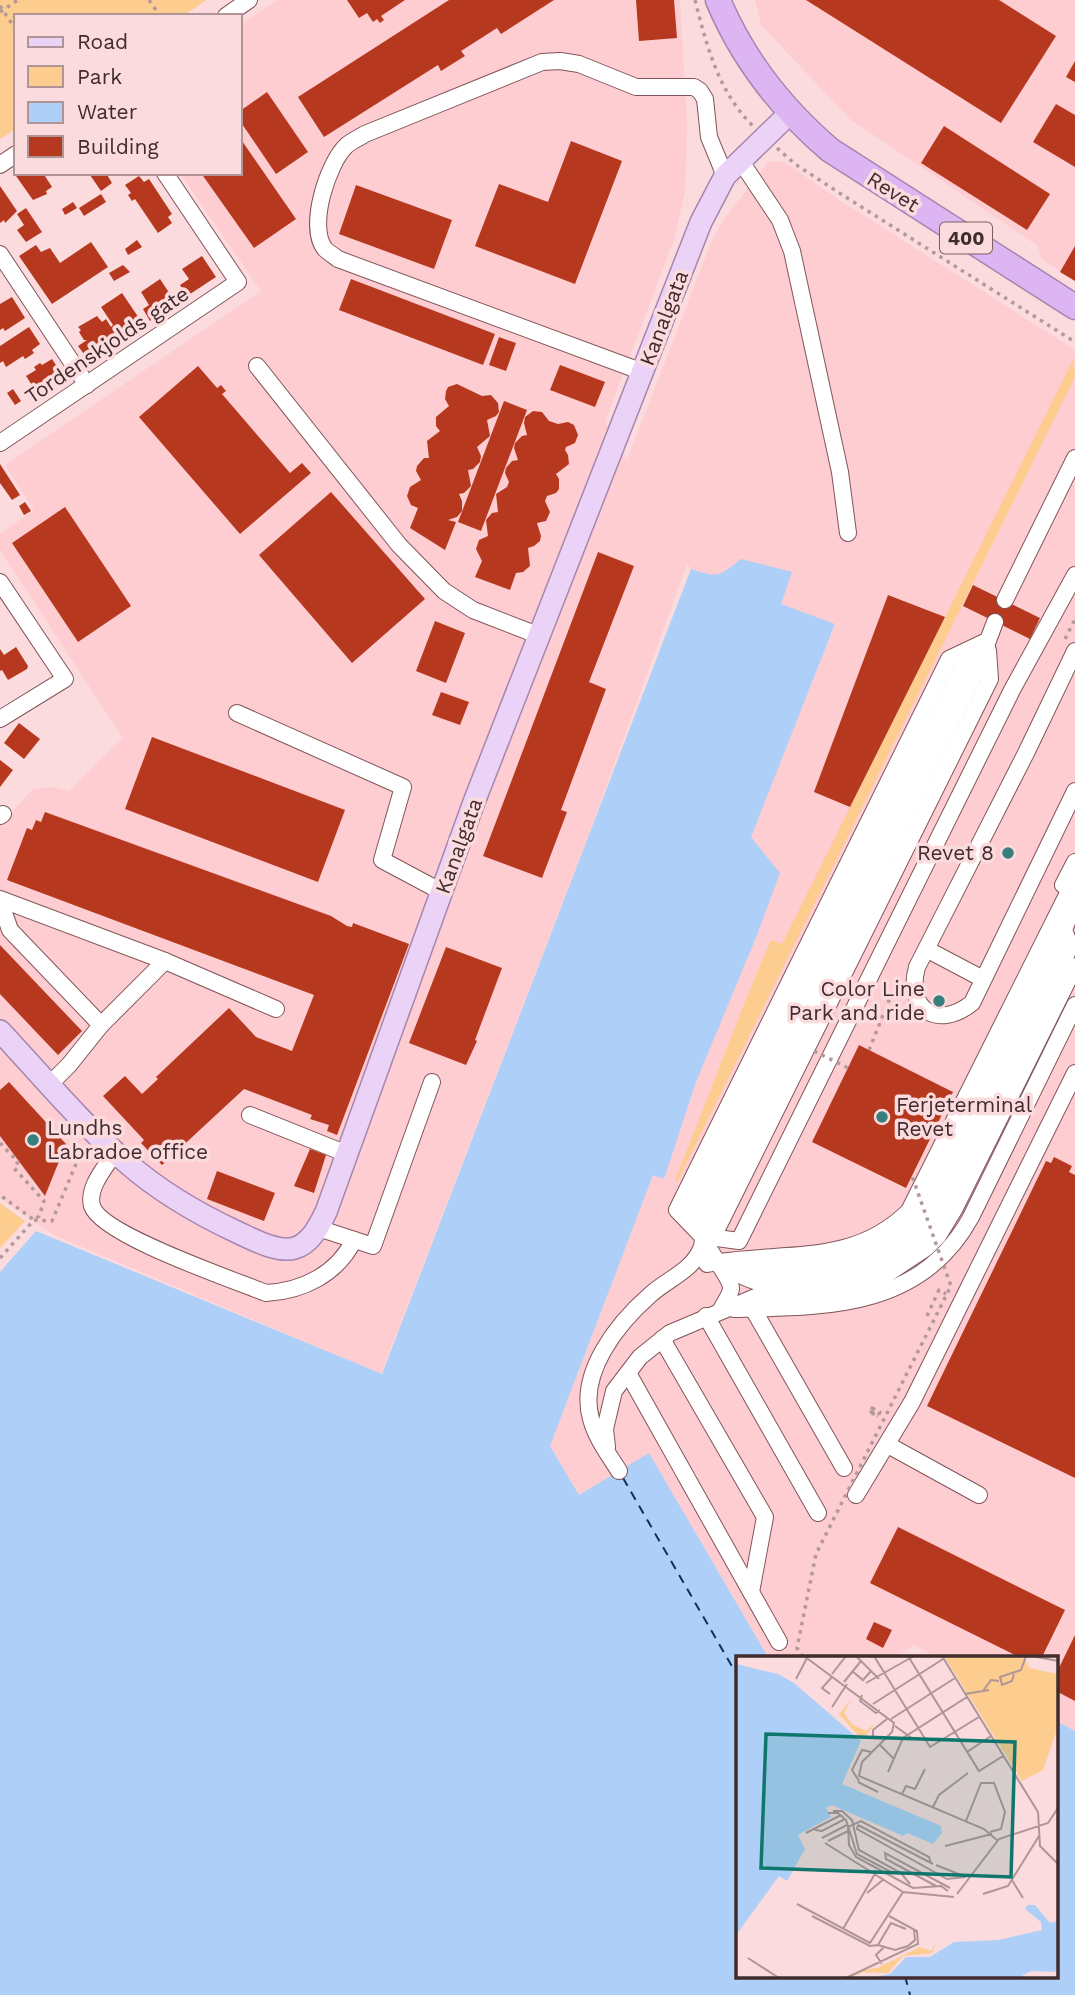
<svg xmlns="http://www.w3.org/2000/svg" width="1075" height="1995" font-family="'Work Sans',sans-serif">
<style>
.built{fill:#fdcdd1}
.green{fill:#fccd8f}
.water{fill:#aecff7}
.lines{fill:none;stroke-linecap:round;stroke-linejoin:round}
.ferry{stroke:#0e3157;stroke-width:2;stroke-dasharray:9 7;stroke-linecap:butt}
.building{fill:#b6381e}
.minor-casing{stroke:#815559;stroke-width:18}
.major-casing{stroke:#a685ae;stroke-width:24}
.highway-casing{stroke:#a685ae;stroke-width:27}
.path{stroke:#b4999b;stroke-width:3.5;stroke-dasharray:3.5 5;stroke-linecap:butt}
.minor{stroke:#fff;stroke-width:16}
.major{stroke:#ebd3f8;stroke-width:21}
.highway{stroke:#ddb5f3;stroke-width:24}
.path-bridge{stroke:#b4999b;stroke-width:3.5;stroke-dasharray:3.5 5;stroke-linecap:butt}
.poi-dot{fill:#367f7d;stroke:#fbdbdd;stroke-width:2.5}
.labels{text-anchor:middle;stroke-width:7;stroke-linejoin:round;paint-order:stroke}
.shield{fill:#fbdbdd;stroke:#786062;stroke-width:2}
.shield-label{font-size:19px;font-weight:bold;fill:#402c2e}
.street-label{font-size:21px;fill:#402c2e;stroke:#fbdbdd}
.poi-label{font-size:21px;fill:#402c2e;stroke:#fbdbdd;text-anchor:end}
.inset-river{fill:none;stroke:#aecff7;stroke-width:3.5}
.inset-road{fill:none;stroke:#b09597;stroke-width:2}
.view{fill:#0f766e;fill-opacity:0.15;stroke:#0f766e;stroke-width:3.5}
.inset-edge{fill:none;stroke:#402c2e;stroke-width:3.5}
</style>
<rect width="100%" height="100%" fill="#fbdbdd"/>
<g class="built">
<polygon points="278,0 680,0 687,125 685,193 673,242 605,422 627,460 711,243 722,222 768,162 784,162 841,201 1075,350 1075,1731 1056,1721 1056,1657 936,1657 914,1645 895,1657 768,1657 649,1453 579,1495 550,1446 653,1174 664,1178 696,1082 750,838 835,625 780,604 741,559 724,572 714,576 691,569 687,564 590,831 381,1374 54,1235 0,1198 0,825 33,789 52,787 69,791 123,738 0,550 0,534 34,510 5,465 261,291 180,173 240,173 240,25"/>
<polygon points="755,0 1075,0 1075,281 1041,259 1038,246 850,119 761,25"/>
</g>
<g class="green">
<polygon points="0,0 206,0 183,16 16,16 16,129 0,139"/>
<path d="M1073 360 1075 375 1069 389 677 1182 675 1180C708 1100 736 1019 771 940L782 944Z"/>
<polygon points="0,1203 25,1221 0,1248"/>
</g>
<path class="water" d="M741 559 792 572 781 604 835 624 751 837 780 873 757 935 696 1082 664 1179 653 1175 550 1446 579 1495 649 1453 768 1657H737V1976H1056V1721L1075 1731V1995H0V1272L36 1231 382 1374 691 569C719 578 718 577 741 559Z"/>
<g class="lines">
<g class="ferry">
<polyline points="623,1478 737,1675"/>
<polyline points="905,1976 910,1995"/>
</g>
</g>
<g class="building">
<polygon points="347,0 405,0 381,16 384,20 380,23 377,19 373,22 367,13 359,18"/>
<polygon points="449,0 554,0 501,34 497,28 461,51 465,56 441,71 438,65 324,137 298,97"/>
<polygon points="636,0 674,0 677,38 639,41"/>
<polygon points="806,0 999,0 1056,36 1001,123"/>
<polygon points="1075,61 1075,82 1066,77"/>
<polygon points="267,92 308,152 276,174 240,121 240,111"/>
<polygon points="1056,104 1075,115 1075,167 1033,142"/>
<polygon points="944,126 1050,194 1027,230 921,163"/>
<polygon points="240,138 296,219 254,248 201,173 240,173"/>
<polygon points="571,141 622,161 575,284 475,246 499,184 548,202"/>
<polygon points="20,173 43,173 52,187 46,191 47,194 33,200 16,176"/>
<polygon points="92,173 106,173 112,183 101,191 90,175"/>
<polygon points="139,176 144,182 149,179 172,214 168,217 172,223 158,233 135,199 132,201 128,195 131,193 125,185"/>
<polygon points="356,185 452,220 434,269 339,234"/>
<polygon points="0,186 17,211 5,223 4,220 0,223"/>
<polygon points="101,194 106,202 84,216 79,208"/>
<polygon points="73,202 77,208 65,215 62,209"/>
<polygon points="26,208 42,232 26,242 17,230 24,225 17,214"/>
<polygon points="137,240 142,247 128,255 125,249"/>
<polygon points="91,242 108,267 52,304 19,256 36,245 41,252 50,248 60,263"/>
<polygon points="1075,246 1075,281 1060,272"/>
<polygon points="202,256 216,277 187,296 180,285 189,279 182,269"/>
<polygon points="123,265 130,272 114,281 109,273"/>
<polygon points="160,279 176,303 150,321 143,309 149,305 141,292"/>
<polygon points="351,279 495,334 483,365 339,310"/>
<polygon points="122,293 143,324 90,362 78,346 87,340 84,340 79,332 81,330 78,327 97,316 102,322 106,319 111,327 113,325 101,307"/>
<polygon points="12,297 25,318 5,331 3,328 0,330 0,304"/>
<polygon points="29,327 40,344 32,350 34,353 25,359 23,356 6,367 3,361 0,363 0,346"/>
<polygon points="499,337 516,343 506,371 489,365"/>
<polygon points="52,359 65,379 39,396 26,376 36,370 34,367 40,363 42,365"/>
<polygon points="560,365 605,382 595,407 550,390"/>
<polygon points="198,366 217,388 221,385 226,391 222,394 290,473 302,463 311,473 240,534 139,417"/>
<polygon points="457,384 482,396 491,395 498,403 499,412 496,416 487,420 490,436 477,447 481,456 480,462 473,469 468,470 471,486 464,493 459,494 462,501 462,511 457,517 448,520 456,522 445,550 410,528 418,508 411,505 407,496 410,487 421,480 416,471 417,466 424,458 429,458 427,441 440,431 436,426 436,417 449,406 445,399 446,391 448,387"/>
<polygon points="13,389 21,401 15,405 7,393"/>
<polygon points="504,401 527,410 481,531 458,522"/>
<polygon points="533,411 542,412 549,421 558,424 568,422 574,425 578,435 575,443 566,447 565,450 568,455 569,464 556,474 559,479 559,489 556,493 547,496 545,501 550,512 546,521 537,523 541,536 540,541 534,546 528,548 530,566 523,572 516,573 510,590 475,577 482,561 476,549 479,540 488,536 486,520 492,513 498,512 496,494 507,487 509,482 505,473 506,468 512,461 518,460 514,448 515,443 522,436 527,435 524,423 525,417"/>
<polygon points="0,464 20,495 12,500 0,483"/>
<polygon points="331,492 425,599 352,663 259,555"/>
<polygon points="25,502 31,511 24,515 19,506"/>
<polygon points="65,507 131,606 78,642 12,543"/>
<polygon points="598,552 634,566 589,682 606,689 561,810 567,812 542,878 483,856"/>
<polygon points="973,585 1040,618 1030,639 963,606"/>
<polygon points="888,595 945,617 850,807 814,792"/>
<polygon points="435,621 465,633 446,683 416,671"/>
<polygon points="16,647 28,666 27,669 8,680 2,670 0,671 0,649 4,655"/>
<polygon points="441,692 469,702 460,725 432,715"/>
<polygon points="19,723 40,739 24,759 4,743"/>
<polygon points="152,737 345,810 318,882 125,809"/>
<polygon points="0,760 13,770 0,787"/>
<polygon points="45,812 331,916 347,926 352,927 353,923 409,944 337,1135 327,1131 329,1125 310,1119 312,1115 244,1089 162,1165 141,1143 144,1140 103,1096 125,1076 142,1094 158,1079 156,1077 229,1008 256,1037 292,1051 314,995 7,880 27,828 32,830 36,820 41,822"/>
<polygon points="0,945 82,1031 58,1055 0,994"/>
<polygon points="446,947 502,968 475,1040 477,1041 466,1065 409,1043"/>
<polygon points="859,1045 953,1092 906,1188 812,1142"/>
<polygon points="9,1082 66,1144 45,1196 0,1136 0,1090"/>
<polygon points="310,1149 326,1155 314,1193 294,1186"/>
<polygon points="1054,1157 1072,1166 1069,1172 1075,1175 1075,1478 927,1406 1046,1161 1051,1163"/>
<polygon points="217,1171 275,1193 264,1221 207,1199"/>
<polygon points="898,1527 1065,1610 1042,1657 1019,1657 870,1583"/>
<polygon points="874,1622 892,1630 883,1648 866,1639"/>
<polygon points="1075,1635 1075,1701 1056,1691 1056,1674"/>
</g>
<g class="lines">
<g class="minor-casing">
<g id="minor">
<polyline points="226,16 249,0"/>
<polyline points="740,160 780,220 792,251 840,472 848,533"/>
<polyline points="0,165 16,154"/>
<polyline points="0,254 87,385"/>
<polyline points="257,366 399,545 444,591 473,610 540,636"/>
<path d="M643 372 338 259C334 256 328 252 325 249 307 227 328 163 346 146 351 141 359 138 365 134L542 62 560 61 579 64 636 87H694L700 91 705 99 709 137 725 176"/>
<polyline points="0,443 238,282 165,173"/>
<polyline points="0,582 65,679 0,719"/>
<polyline points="1005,600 1075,458"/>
<polyline points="987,641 949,659 677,1210 702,1236 739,1241 1012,690 1075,575"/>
<path d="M1075 651 1026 753 917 967C905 1010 938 1030 972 1003L1075 791"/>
<polyline points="237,713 403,787 382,860 442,892"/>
<polyline points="0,816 3,814"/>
<polyline points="1063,885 1075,862"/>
<polyline points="0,899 165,961 276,1009"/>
<polyline points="0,901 10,930 101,1025"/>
<polyline points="1068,940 1064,930 1075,901"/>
<polyline points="928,950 983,979"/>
<polyline points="50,1084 69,1065 101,1025 165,961"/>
<polyline points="250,1115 347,1154"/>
<path d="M115 1152C106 1167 87 1187 92 1206 101 1235 234 1280 266 1293 303 1291 337 1274 354 1240"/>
<polyline points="318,1228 373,1246 432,1082"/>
<polyline points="697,1228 690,1216 963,666 978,651"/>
<path d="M702 1235C707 1250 732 1279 731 1289 730 1296 724 1303 721 1310"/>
<polyline points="702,1236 717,1229 990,679 988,650"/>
<path d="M707 1264C780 1250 852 1268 909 1211L1075 879"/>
<path d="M719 1264C731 1270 745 1279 758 1282 768 1284 781 1281 791 1281 846 1278 900 1267 935 1219L1070 947"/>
<path d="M737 1266C757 1269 776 1269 796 1268 845 1265 884 1254 919 1219L1064 930"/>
<path d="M734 1309C826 1307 921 1309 971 1217L1075 1005"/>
<polyline points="753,1309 844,1468"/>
<polyline points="706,1316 818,1513"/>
<polyline points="662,1339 765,1517 751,1592"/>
<polyline points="628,1373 779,1642"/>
<polyline points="888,1445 979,1495"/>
<polyline points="607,1447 605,1429 614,1391 640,1357 670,1333 760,1295 831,1291 860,1285 884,1276 926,1248 938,1236 955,1208 1075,966"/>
<path d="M619 1471C609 1455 596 1438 591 1419 578 1373 617 1324 650 1295 666 1280 692 1271 701 1249 704 1242 703 1231 703 1223L976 672 995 622"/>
<polyline points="856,1495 912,1402 1075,1073"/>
</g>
</g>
<g class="major-casing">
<path id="major" d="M0 1031C41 1075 81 1123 126 1162 160 1192 198 1214 239 1233 254 1240 278 1253 295 1248 311 1243 319 1226 326 1212L474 802 701 222 725 176 790 113"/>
</g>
<g class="highway-casing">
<path id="highway" d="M718 0C743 60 781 108 830 150L1075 307"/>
</g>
<g class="path">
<polyline points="149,0 160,16"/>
<path d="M695 0C707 47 718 91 753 126"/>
<polyline points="0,6 16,30"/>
<polyline points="0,12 18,0"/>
<polyline points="777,148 795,164 841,194 1075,342"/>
<polyline points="1065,639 1075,619"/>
<polyline points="869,1050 898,978"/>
<polyline points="0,1143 18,1162 14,1168 44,1201 39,1216 34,1220 0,1195"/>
<polyline points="0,1258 34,1220 52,1221 84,1145"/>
<polyline points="927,1316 939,1290 946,1294"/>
<polygon points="872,1408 880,1412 878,1416 870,1412"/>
</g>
<use href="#minor" class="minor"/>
<use href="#major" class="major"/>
<use href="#highway" class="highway"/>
<g class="path-bridge">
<polyline points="814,1051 848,1068"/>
<polyline points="870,1411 878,1416"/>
<polyline points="803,1657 797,1648 816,1554 951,1286 912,1176"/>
</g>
</g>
<g class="poi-dot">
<circle cx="1008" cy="853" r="7"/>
<circle cx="939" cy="1001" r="7"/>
<circle cx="882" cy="1117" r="7"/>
<circle cx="33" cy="1140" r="7"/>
</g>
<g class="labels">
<rect class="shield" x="940" y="222.5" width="52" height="31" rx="5"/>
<g class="shield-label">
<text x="966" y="245">400</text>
</g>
<g class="street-label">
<text transform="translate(893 192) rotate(32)" y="7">Revet</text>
<text transform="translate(664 318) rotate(-69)" y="7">Kanalgata</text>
<text transform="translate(107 345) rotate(-34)" y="7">Tordenskjolds gate</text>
<text transform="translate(459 846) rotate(-70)" y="7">Kanalgata</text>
</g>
<g class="poi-label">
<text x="994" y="860">Revet 8</text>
<text x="925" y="996">Color Line<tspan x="925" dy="24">Park and ride</tspan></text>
<text x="896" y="1112" text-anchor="start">Ferjeterminal<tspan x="896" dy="24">Revet</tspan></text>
<text x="47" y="1135" text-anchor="start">Lundhs<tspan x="47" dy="24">Labradoe office</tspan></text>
</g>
</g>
<g transform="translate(736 1656)">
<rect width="322" height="322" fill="#fbdbdd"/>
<path d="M208 0H276L289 3 293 12 322 18V71L307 114 286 125ZM115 44 108 57 117 69 130 75 140 67 126 84 103 58ZM201 285 196 297 167 300 152 317 127 316 114 322 127 314 141 312 184 291 195 295Z" fill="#fccd8f"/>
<path d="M0 8 42 18 58 27 125 85 106 128 205 170 206 177 197 188 171 177 167 180 96 149 90 152 95 161 62 179 69 193 51 225 43 220 0 279ZM292 249H299L314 267 322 265V316L295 315 282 322H134L154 318 170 301H194L218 286 263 284 306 274 305 266 289 253Z" fill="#aecff7"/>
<path class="inset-river" d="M0 197 30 190 92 158"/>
<path class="inset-road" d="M68 0 158 67 156 76 126 106 123 120 248 173 262 185M120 0 143 23M138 0 194 91 243 61M172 0 243 115 267 100M206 0 302 156 304 190 322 208M296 0 322 5M116 15 127 24 135 15M96 18 110 0M278 18 276 25 266 29 264 21 285 14 290 0M60 23 72 0M108 26 125 5M130 27 178 0M247 35 255 24 263 25M94 38 86 32 96 21M229 38 253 34M126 39 124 45 140 57 144 54M137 48 207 3M96 51 111 28M155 63 219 22M159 70 177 83M137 80V74L151 63M143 88 158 103M231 96 255 80M152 116 167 82 231 41M123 125 116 114 126 94 135 96M122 126 142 136M166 138 170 130 179 133 189 113M197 151 203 139 232 117M97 155H106L117 165M92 157H102L110 164 121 198 155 216M116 164 123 194 165 217 174 228M230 165 245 127H258L269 156 265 173 254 176M122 169 121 173 211 223 230 221M122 169 197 208M112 171 113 189 120 201 177 232 205 230 212 235M112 171 125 165 193 201 195 207M79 174 86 175 109 163M70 177 105 159M86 182 111 169M92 185 112 175M89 187 167 236M209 190 256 178M200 209 230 221M276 224 287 242M200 230 150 203 149 197 214 232M131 237 148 223M221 238 263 183 312 167 322 152M247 238 272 230 303 180M61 248 134 287 167 236 218 241M76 260 134 290 142 289 155 267 170 273M107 273 140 216M142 289 159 294 172 290 179 284 178 274M12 302 43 322M146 308 140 299 148 291M110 322 182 288 181 275 153 260"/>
<path class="view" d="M30 78 279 86 275 221 25 212Z"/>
<rect width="322" height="322" class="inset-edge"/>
</g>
<rect x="14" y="14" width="228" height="161" fill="#fbdbdd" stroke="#b09597" stroke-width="2"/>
<rect x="28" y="37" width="35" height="10" fill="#ebd3f8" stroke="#b09597" stroke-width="2"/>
<text x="77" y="49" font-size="21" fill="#402c2e">Road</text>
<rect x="28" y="66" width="35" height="21" fill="#fccd8f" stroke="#b09597" stroke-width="2"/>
<text x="77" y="84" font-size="21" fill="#402c2e">Park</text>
<rect x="28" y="102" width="35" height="21" fill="#aecff7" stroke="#b09597" stroke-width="2"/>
<text x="77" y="119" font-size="21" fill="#402c2e">Water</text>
<rect x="28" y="136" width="35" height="21" fill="#b6381e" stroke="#b09597" stroke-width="2"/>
<text x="77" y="154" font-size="21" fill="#402c2e">Building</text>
</svg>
